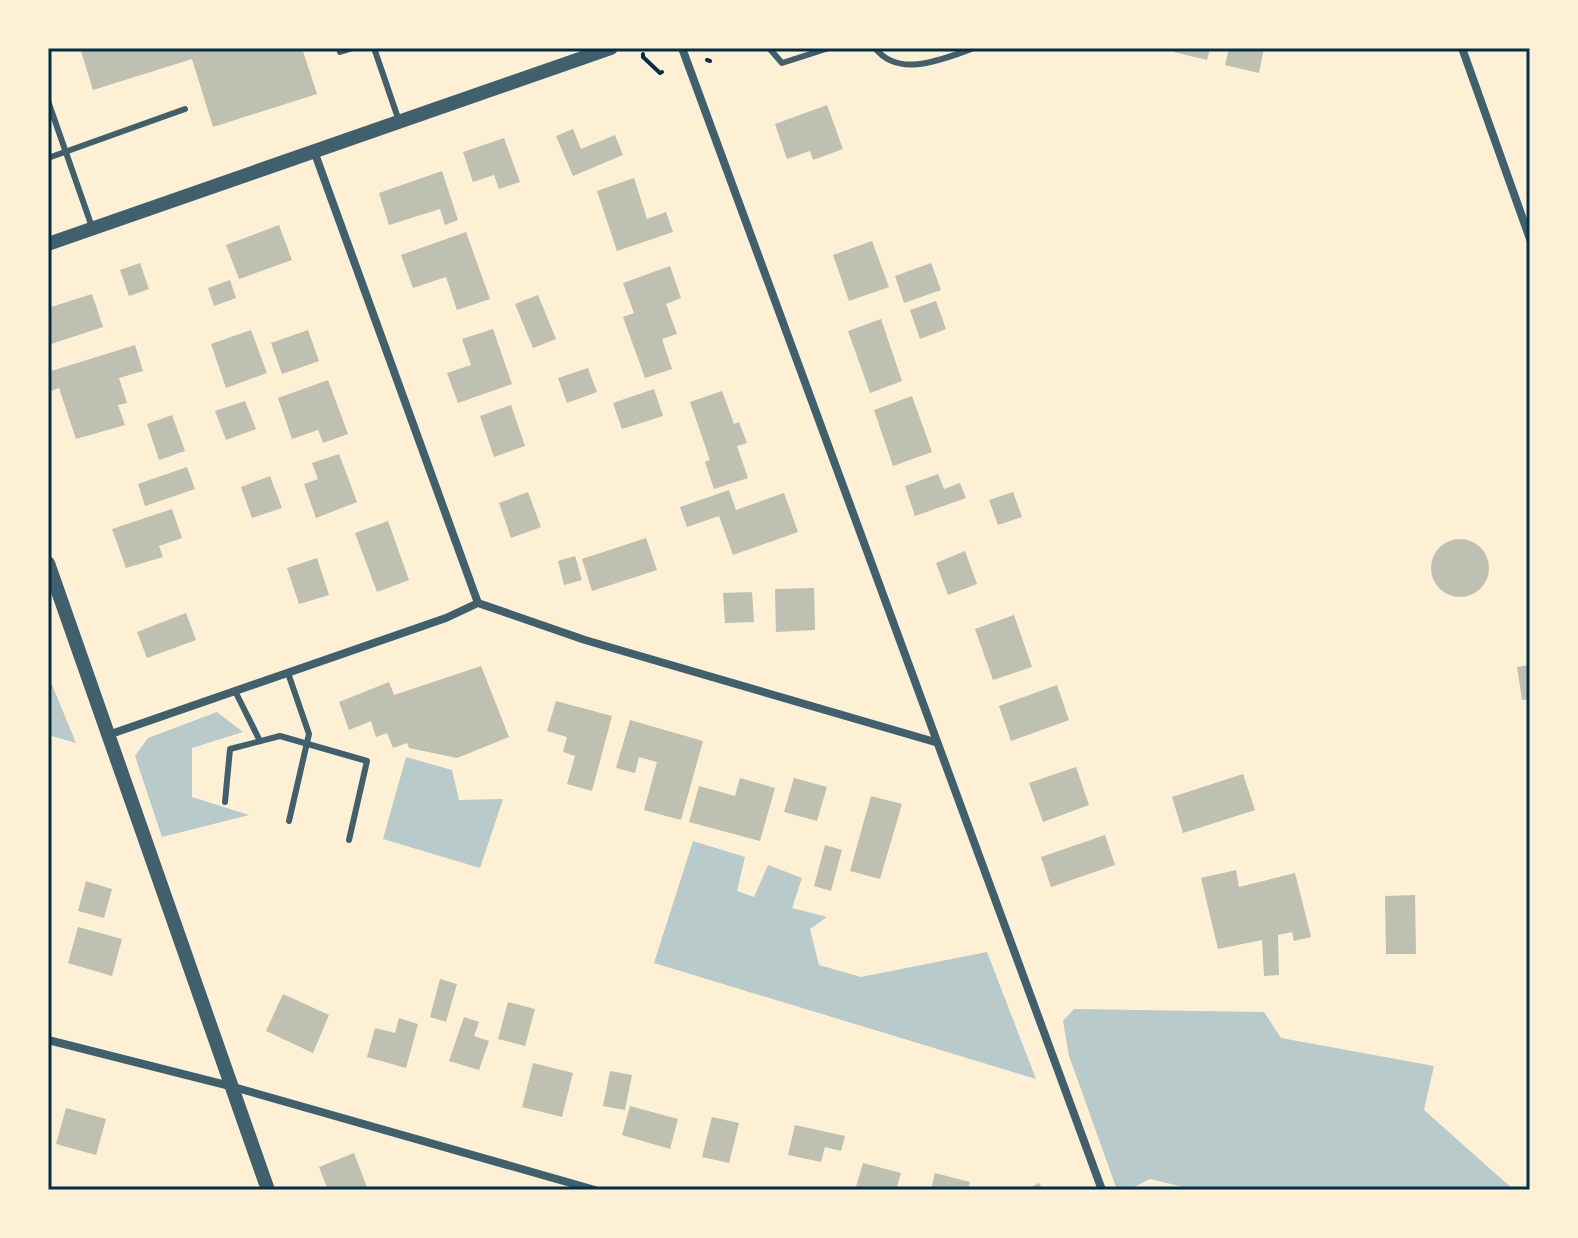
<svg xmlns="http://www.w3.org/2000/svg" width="1578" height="1238" font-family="'Source Sans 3',sans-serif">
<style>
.green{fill:#b9caca}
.building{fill:#bec0b2}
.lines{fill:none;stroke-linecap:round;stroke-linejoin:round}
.path{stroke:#003049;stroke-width:4}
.service{stroke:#3f606c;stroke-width:6}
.minor{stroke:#3f606c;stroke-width:8}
.tertiary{stroke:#3f606c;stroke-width:14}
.neatline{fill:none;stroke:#003049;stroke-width:3}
</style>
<rect width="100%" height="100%" fill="#fdf0d5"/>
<g class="green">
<polygon points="48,675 76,743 48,735"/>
<polygon points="217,712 243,732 192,748 192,797 249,815 162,837 135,756 148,738"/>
<polygon points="406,757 452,770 459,800 503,799 480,868 383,839"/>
<polygon points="693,841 745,857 737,891 754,897 768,865 802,878 792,908 827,917 810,929 819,965 861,977 987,952 1036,1079 654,963"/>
<polygon points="1074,1009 1264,1012 1281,1038 1434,1066 1424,1110 1514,1190 1196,1190 1150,1179 1128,1190 1117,1190 1069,1056 1063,1021"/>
</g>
<g class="building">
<polygon points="80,48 302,48 317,94 213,127 192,59 93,90"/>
<polygon points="1175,48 1210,48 1207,60 1174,52"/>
<polygon points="1229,48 1264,48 1259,73 1225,65"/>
<polygon points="827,105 843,149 813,160 810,151 787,159 775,124"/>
<polygon points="573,129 581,149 615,135 623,155 573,176 556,136"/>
<polygon points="504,138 520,182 499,189 494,175 473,182 463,152"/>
<polygon points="442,171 458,220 445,225 440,209 389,225 379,193"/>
<polygon points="634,178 647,219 666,212 673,232 617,251 597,191"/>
<polygon points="279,225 292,260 239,279 226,245"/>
<polygon points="466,232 490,299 457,310 446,277 413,288 401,255"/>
<polygon points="872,241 889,287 849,301 833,255"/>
<polygon points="140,263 149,289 129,296 120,270"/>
<polygon points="931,263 941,290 904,303 895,276"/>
<polygon points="670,266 681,298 666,304 677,334 662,339 672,369 645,378 623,317 634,313 623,283"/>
<polygon points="230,280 236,298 214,306 208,288"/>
<polygon points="92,294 103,327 48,345 48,308"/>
<polygon points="538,295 556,339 533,348 515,304"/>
<polygon points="936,301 946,329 920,339 910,310"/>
<polygon points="881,319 902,381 870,393 848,331"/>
<polygon points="493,329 512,384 458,403 447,373 471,365 462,339"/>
<polygon points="251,330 267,373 226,388 211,344"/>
<polygon points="308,330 319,361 282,374 271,343"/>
<polygon points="135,345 143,371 119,378 127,403 118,405 125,425 76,439 59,388 48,392 48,372"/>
<polygon points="588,368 597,392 567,403 558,378"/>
<polygon points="328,380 348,434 323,443 318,430 292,439 278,398"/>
<polygon points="654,389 663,416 622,429 613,403"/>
<polygon points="722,391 734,424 739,422 747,443 737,446 748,478 714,489 705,462 710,460 690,402"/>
<polygon points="912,396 932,452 893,466 874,410"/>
<polygon points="245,401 256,429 226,440 215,411"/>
<polygon points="511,405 525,446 494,457 480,416"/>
<polygon points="172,415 185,451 159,460 147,424"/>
<polygon points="339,454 357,502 316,518 304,484 318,479 312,463"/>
<polygon points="187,467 195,489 145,506 138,484"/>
<polygon points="938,474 944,489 960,483 966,498 915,516 905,486"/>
<polygon points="270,476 282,508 252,518 241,487"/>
<polygon points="729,490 736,510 784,493 798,532 733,555 719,516 687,527 680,507"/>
<polygon points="528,492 541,527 511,538 499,503"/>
<polygon points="1013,492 1022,517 998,525 989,500"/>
<polygon points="172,509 182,538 159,546 163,557 126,568 112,529"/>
<polygon points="388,521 409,580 377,592 355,533"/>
<polygon points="646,538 657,570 592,591 582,559"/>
<circle cx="1460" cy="568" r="29"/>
<polygon points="965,551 977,584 948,595 936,563"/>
<polygon points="575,556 582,580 564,585 558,561"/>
<polygon points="317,558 329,595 299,604 287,568"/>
<polygon points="814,588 815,630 776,632 775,589"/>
<polygon points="752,592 754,622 725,623 723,593"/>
<polygon points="186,613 196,640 147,658 137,632"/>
<polygon points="1014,615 1032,667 993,680 975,629"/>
<polygon points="1530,665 1530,699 1522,700 1517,667"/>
<polygon points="481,666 509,737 457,758 409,748 407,743 393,748 387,733 376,737 371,721 349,730 339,702 389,682 394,695"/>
<polygon points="1057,685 1069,720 1011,741 999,706"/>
<polygon points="556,701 612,716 592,791 567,784 575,756 563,752 567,737 547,731"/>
<polygon points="630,720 703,741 681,820 644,810 657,762 639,757 635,773 616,768"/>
<polygon points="1076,767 1089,805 1043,822 1029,783"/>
<polygon points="1243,774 1255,810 1183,833 1172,797"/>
<polygon points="740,778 775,788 760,841 689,822 699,786 735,796"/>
<polygon points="794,778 827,787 817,821 784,812"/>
<polygon points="871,796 902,804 880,879 850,871"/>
<polygon points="1105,835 1115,865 1051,887 1041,857"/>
<polygon points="825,845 842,850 831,891 814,886"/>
<polygon points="1236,870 1239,887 1295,873 1311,937 1294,941 1292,932 1278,935 1279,975 1264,976 1262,940 1218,949 1201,878"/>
<polygon points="86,881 112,889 104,918 78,911"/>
<polygon points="1415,895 1416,954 1386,954 1385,896"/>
<polygon points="78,927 122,939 112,976 68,963"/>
<polygon points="440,979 457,984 446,1022 430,1017"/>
<polygon points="283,994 329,1015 313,1053 266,1031"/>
<polygon points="508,1002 535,1009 525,1046 498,1039"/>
<polygon points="464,1017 479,1022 474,1036 489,1041 479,1070 449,1061"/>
<polygon points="399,1018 418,1024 406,1068 367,1057 375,1028 395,1033"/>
<polygon points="533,1063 573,1073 562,1117 522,1107"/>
<polygon points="610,1071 632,1075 625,1110 603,1106"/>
<polygon points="630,1106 678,1119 670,1149 622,1135"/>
<polygon points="66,1108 106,1119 96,1155 56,1144"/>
<polygon points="712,1117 739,1123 729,1163 702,1157"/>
<polygon points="795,1125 845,1136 841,1151 825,1147 821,1162 788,1155"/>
<polygon points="354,1153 368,1190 328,1190 319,1167"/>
<polygon points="863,1163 901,1173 896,1190 855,1190"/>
<polygon points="935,1173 970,1182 968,1190 931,1190"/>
<polygon points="1039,1183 1043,1190 1026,1190"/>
</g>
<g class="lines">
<g class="path">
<polyline points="643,54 643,57 660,73 662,72"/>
<polyline points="707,60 710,61"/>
</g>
<g class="service">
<polyline points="339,48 340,52 353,48"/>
<polyline points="374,48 399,121"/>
<polyline points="769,48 782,63 829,48"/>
<path d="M875 48C899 79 943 59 974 48"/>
<polyline points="48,101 92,227"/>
<polyline points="48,158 185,109"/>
<polyline points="288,673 309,734 289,821"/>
<polyline points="235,691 260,741"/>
<polyline points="225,802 230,749 280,736 367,761 349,840"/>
</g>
<g class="minor">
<polyline points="682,48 1102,1190"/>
<polyline points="1462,48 1530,239"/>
<polyline points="314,151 478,603"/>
<polyline points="108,735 446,618 478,603 585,640 935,742"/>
<polyline points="48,1040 230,1086 595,1190"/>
</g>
<g class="tertiary">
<polyline points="48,244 611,48"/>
<polyline points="48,563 268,1190"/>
</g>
</g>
<rect width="1578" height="1238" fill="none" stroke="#fdf0d5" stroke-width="100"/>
<rect x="50" y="50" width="1478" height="1138" class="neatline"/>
</svg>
